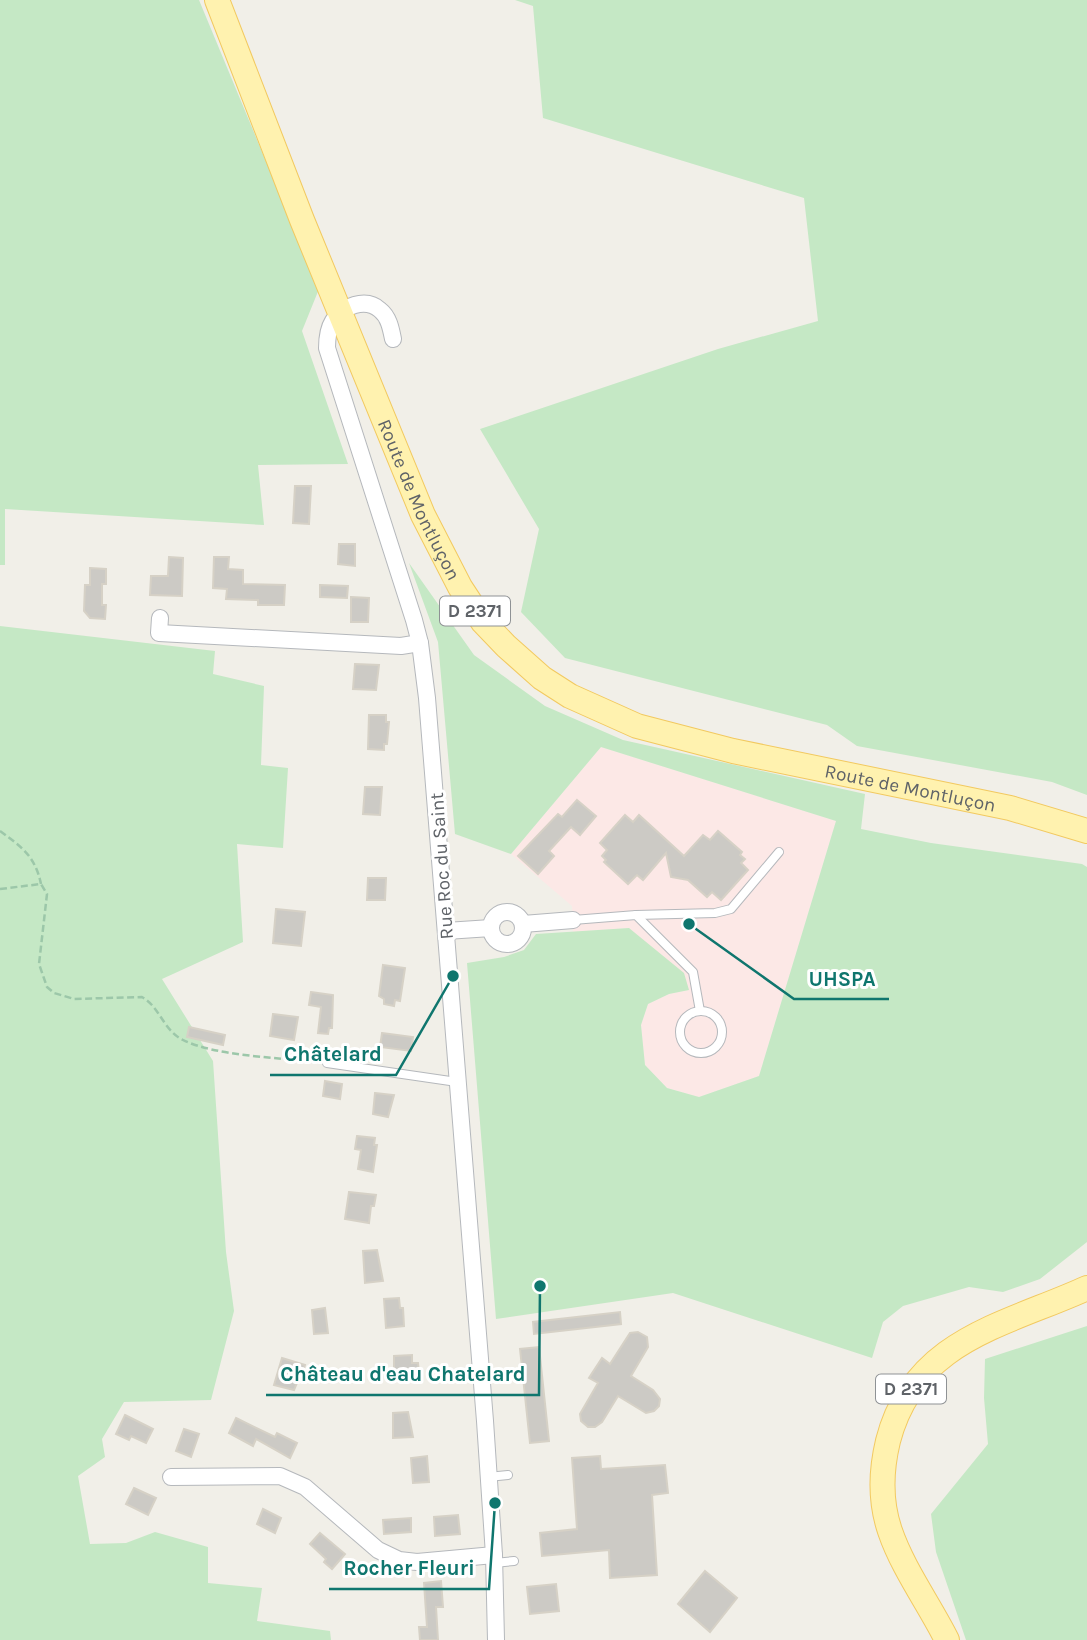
<svg xmlns="http://www.w3.org/2000/svg" width="1087" height="1640" font-family="Karla,sans-serif">
<style>
.medical{fill:#fce8e6}
.green{fill:#c5e8c5}
.building{fill:#cccac5;stroke:#d6d1c6;stroke-width:2}
.lines{fill:none;stroke-linecap:round;stroke-linejoin:round}
.lane-casing{stroke:#b5b8bc;stroke-width:10}
.street-casing{stroke:#b5b8bc;stroke-width:18}
.primary-casing{stroke:#f2c960;stroke-width:26}
.path{stroke:#9cc7a9;stroke-width:2.5;stroke-dasharray:7 3.5;stroke-linecap:butt}
.lane{stroke:#fff;stroke-width:8}
.street{stroke:#fff;stroke-width:16}
.primary{stroke:#fff2af;stroke-width:24}
.labels{text-anchor:middle;stroke-width:6;stroke-linejoin:round;paint-order:stroke}
.shield{fill:#fff;stroke:#8f9295;stroke-width:2}
.shield-label{font-size:18px;font-weight:bold;fill:#5f6368}
.street-label{font-size:19px;fill:#5f6368;stroke:#fff}
.leader{fill:none;stroke:#0f766e;stroke-width:2.5}
.callout-dot{fill:#0f766e;stroke:#fff;stroke-width:2.5}
.callout-label{font-size:21px;text-anchor:middle;font-weight:bold;fill:#0f766e;stroke:#fff;stroke-width:6;stroke-linejoin:round;paint-order:stroke}
</style>
<rect width="100%" height="100%" fill="#f1efe8"/>
<polygon class="medical" points="601,747 836,821 759,1076 699,1097 667,1088 645,1065 641,1025 648,1004 669,994 689,990 629,928 573,932 572,906 511,854"/>
<g class="green">
<polygon points="0,0 199,0 319,289 302,331 348,464 258,465 264,525 5,509 5,565 0,565"/>
<polygon points="515,0 1087,0 1087,795 1052,782 857,746 827,725 565,658 521,612 539,529 480,429 718,349 818,321 804,198 543,118 533,6"/>
<polygon points="409,563 474,655 545,706 623,740 865,794 861,829 931,843 1082,864 1087,867 1087,1242 1040,1279 1003,1292 969,1287 903,1306 883,1322 872,1358 673,1293 496,1319 467,963 504,957 524,950 536,934 629,928 684,973 689,990 669,994 648,1004 641,1025 645,1065 667,1088 699,1097 759,1076 836,821 601,747 511,854 455,834 438,642"/>
<polygon points="0,626 215,651 213,674 264,686 261,765 288,768 283,848 237,844 243,942 162,979 213,1061 226,1252 234,1311 211,1400 124,1402 102,1439 105,1457 78,1476 90,1544 126,1543 155,1532 208,1547 208,1583 262,1588 257,1621 330,1631 331,1640 0,1640"/>
<polygon points="1087,1326 1087,1640 966,1640 936,1552 931,1514 988,1444 984,1398 985,1359"/>
</g>
<g class="building">
<polygon points="295,486 311,486 309,524 293,523"/>
<polygon points="339,544 355,544 355,566 338,564"/>
<polygon points="169,557 183,558 182,596 150,595 151,576 168,576"/>
<polygon points="214,557 229,557 228,569 243,570 243,584 285,585 284,605 258,605 258,600 226,599 227,589 213,588"/>
<polygon points="90,568 106,569 106,584 102,584 102,605 106,605 105,619 90,618 84,611 85,585 90,585"/>
<polygon points="320,585 348,586 347,598 320,597"/>
<polygon points="351,597 369,598 368,622 351,622"/>
<polygon points="355,664 379,665 376,690 353,689"/>
<polygon points="369,715 386,715 386,722 389,722 387,744 384,744 384,750 368,749"/>
<polygon points="365,787 382,787 380,815 363,814"/>
<polygon points="577,800 596,816 580,835 571,827 549,851 554,856 538,874 518,856 558,814 562,817"/>
<polygon points="625,815 633,822 639,815 684,856 703,835 710,840 718,831 742,852 740,855 745,859 741,863 748,870 721,900 712,892 707,897 688,880 671,877 666,853 643,880 637,875 628,884 604,862 606,860 602,856 607,850 600,843"/>
<polygon points="368,878 386,878 385,900 367,900"/>
<polygon points="276,909 305,912 301,946 273,943"/>
<polygon points="383,965 405,968 400,1001 395,1000 394,1006 384,1004 384,999 379,996"/>
<polygon points="311,992 333,995 332,1028 329,1028 328,1034 318,1033 321,1007 309,1005"/>
<polygon points="273,1014 298,1017 294,1040 270,1036"/>
<polygon points="189,1027 225,1035 223,1045 187,1037"/>
<polygon points="382,1033 413,1037 411,1051 380,1047"/>
<polygon points="325,1081 342,1084 340,1099 323,1096"/>
<polygon points="375,1093 394,1095 388,1117 373,1114"/>
<polygon points="357,1136 375,1138 374,1145 377,1145 373,1172 358,1169 361,1150 355,1149"/>
<polygon points="349,1192 376,1195 374,1206 371,1206 369,1223 345,1219"/>
<polygon points="377,1250 383,1281 365,1283 363,1251"/>
<polygon points="399,1298 400,1308 403,1308 404,1326 386,1328 384,1299"/>
<polygon points="325,1308 328,1333 314,1334 312,1310"/>
<polygon points="620,1312 621,1324 534,1334 533,1322"/>
<polygon points="638,1332 647,1337 648,1347 631,1376 653,1390 660,1399 659,1406 654,1411 646,1413 618,1396 602,1422 595,1427 588,1427 581,1421 580,1414 598,1383 589,1378 602,1358 610,1364 630,1333"/>
<polygon points="539,1347 549,1441 530,1443 520,1349"/>
<polygon points="412,1355 412,1363 418,1363 419,1374 413,1374 413,1380 394,1380 394,1356"/>
<polygon points="282,1358 305,1365 301,1379 299,1378 294,1390 274,1385"/>
<polygon points="408,1412 413,1437 393,1438 393,1413"/>
<polygon points="125,1415 153,1429 146,1443 131,1436 129,1440 116,1434"/>
<polygon points="236,1418 275,1437 277,1433 297,1443 290,1458 256,1439 253,1446 229,1433"/>
<polygon points="184,1429 199,1434 191,1457 176,1451"/>
<polygon points="427,1456 429,1482 413,1483 411,1458"/>
<polygon points="600,1456 601,1469 665,1465 668,1493 652,1495 657,1575 610,1578 609,1550 542,1556 540,1533 577,1529 572,1458"/>
<polygon points="134,1488 156,1498 148,1515 126,1504"/>
<polygon points="263,1509 281,1518 275,1533 257,1524"/>
<polygon points="458,1515 460,1534 435,1536 434,1517"/>
<polygon points="411,1518 411,1532 384,1534 383,1520"/>
<polygon points="320,1533 345,1554 332,1569 324,1562 326,1559 310,1544"/>
<polygon points="705,1571 737,1598 710,1632 678,1604"/>
<polygon points="441,1581 443,1607 436,1607 438,1640 420,1640 419,1627 427,1627 424,1583"/>
<polygon points="556,1584 559,1611 530,1614 527,1587"/>
</g>
<g class="lines">
<g class="lane-casing">
<g id="lane">
<polyline points="636,915 715,913 731,909 779,852"/>
<polyline points="573,920 636,915 693,972 700,1011"/>
<circle cx="701" cy="1032" r="21"/>
<polyline points="327,1063 457,1082"/>
<polyline points="488,1477 508,1475"/>
<polyline points="494,1563 514,1561"/>
</g>
</g>
<g class="street-casing">
<g id="street">
<path d="M393 339C391 329 389 317 380 310 366 297 342 306 333 321 328 329 327 338 327 348L414 620 420 643 427 698 485 1421 494 1555 496 1640"/>
<polyline points="160,618 159,633 401,646 420,643"/>
<circle cx="507" cy="928" r="16"/>
<polyline points="523,924 573,920"/>
<polyline points="446,931 491,928"/>
<polyline points="171,1477 280,1476 305,1487 378,1550 399,1560 417,1562 494,1555"/>
</g>
</g>
<g class="primary-casing">
<g id="primary">
<path id="s1" d="M217 0 302 220 423 515 460 587 483 622 506 646 542 678 570 696 637 726 733 751 1010 808 1087 831"/>
<path d="M947 1640C929 1604 903 1569 890 1531 880 1502 881 1470 888 1441 914 1339 1006 1325 1087 1288"/>
</g>
</g>
<g class="path">
<path d="M0 831C22 847 35 856 41 884"/>
<path d="M0 889 41 884 47 894 39 964 47 987 54 993 74 999 142 997C160 1007 163 1030 183 1040 215 1056 281 1058 319 1062"/>
</g>
<use href="#lane" class="lane"/>
<use href="#street" class="street"/>
<use href="#primary" class="primary"/>
</g>
<g class="labels">
<g class="shield">
<rect x="440" y="596.5" width="70" height="29" rx="5"/>
<rect x="876" y="1374.5" width="70" height="29" rx="5"/>
</g>
<g class="shield-label">
<text x="475" y="617">D 2371</text>
<text x="911" y="1395">D 2371</text>
</g>
<g class="street-label">
<text dy="7" stroke="none"><textPath href="#s1" startOffset="539">Route de Montluçon</textPath></text>
<text dy="7" stroke="none"><textPath href="#s1" startOffset="1146">Route de Montluçon</textPath></text>
<text transform="translate(441 866) rotate(-94)" y="7">Rue Roc du Saint</text>
</g>
</g>
<path class="leader" d="M689 924L794 999H889M453 976L396 1075H270M540 1286L539 1395H266M495 1503L489 1589H329"/>
<g class="callout-dot">
<circle cx="689" cy="924" r="7"/>
<circle cx="453" cy="976" r="7"/>
<circle cx="540" cy="1286" r="7"/>
<circle cx="495" cy="1503" r="7"/>
</g>
<g class="callout-label">
<text x="842" y="986">UHSPA</text>
<text x="333" y="1061">Châtelard</text>
<text x="403" y="1381">Château d'eau Chatelard</text>
<text x="409" y="1575">Rocher Fleuri</text>
</g>
</svg>
